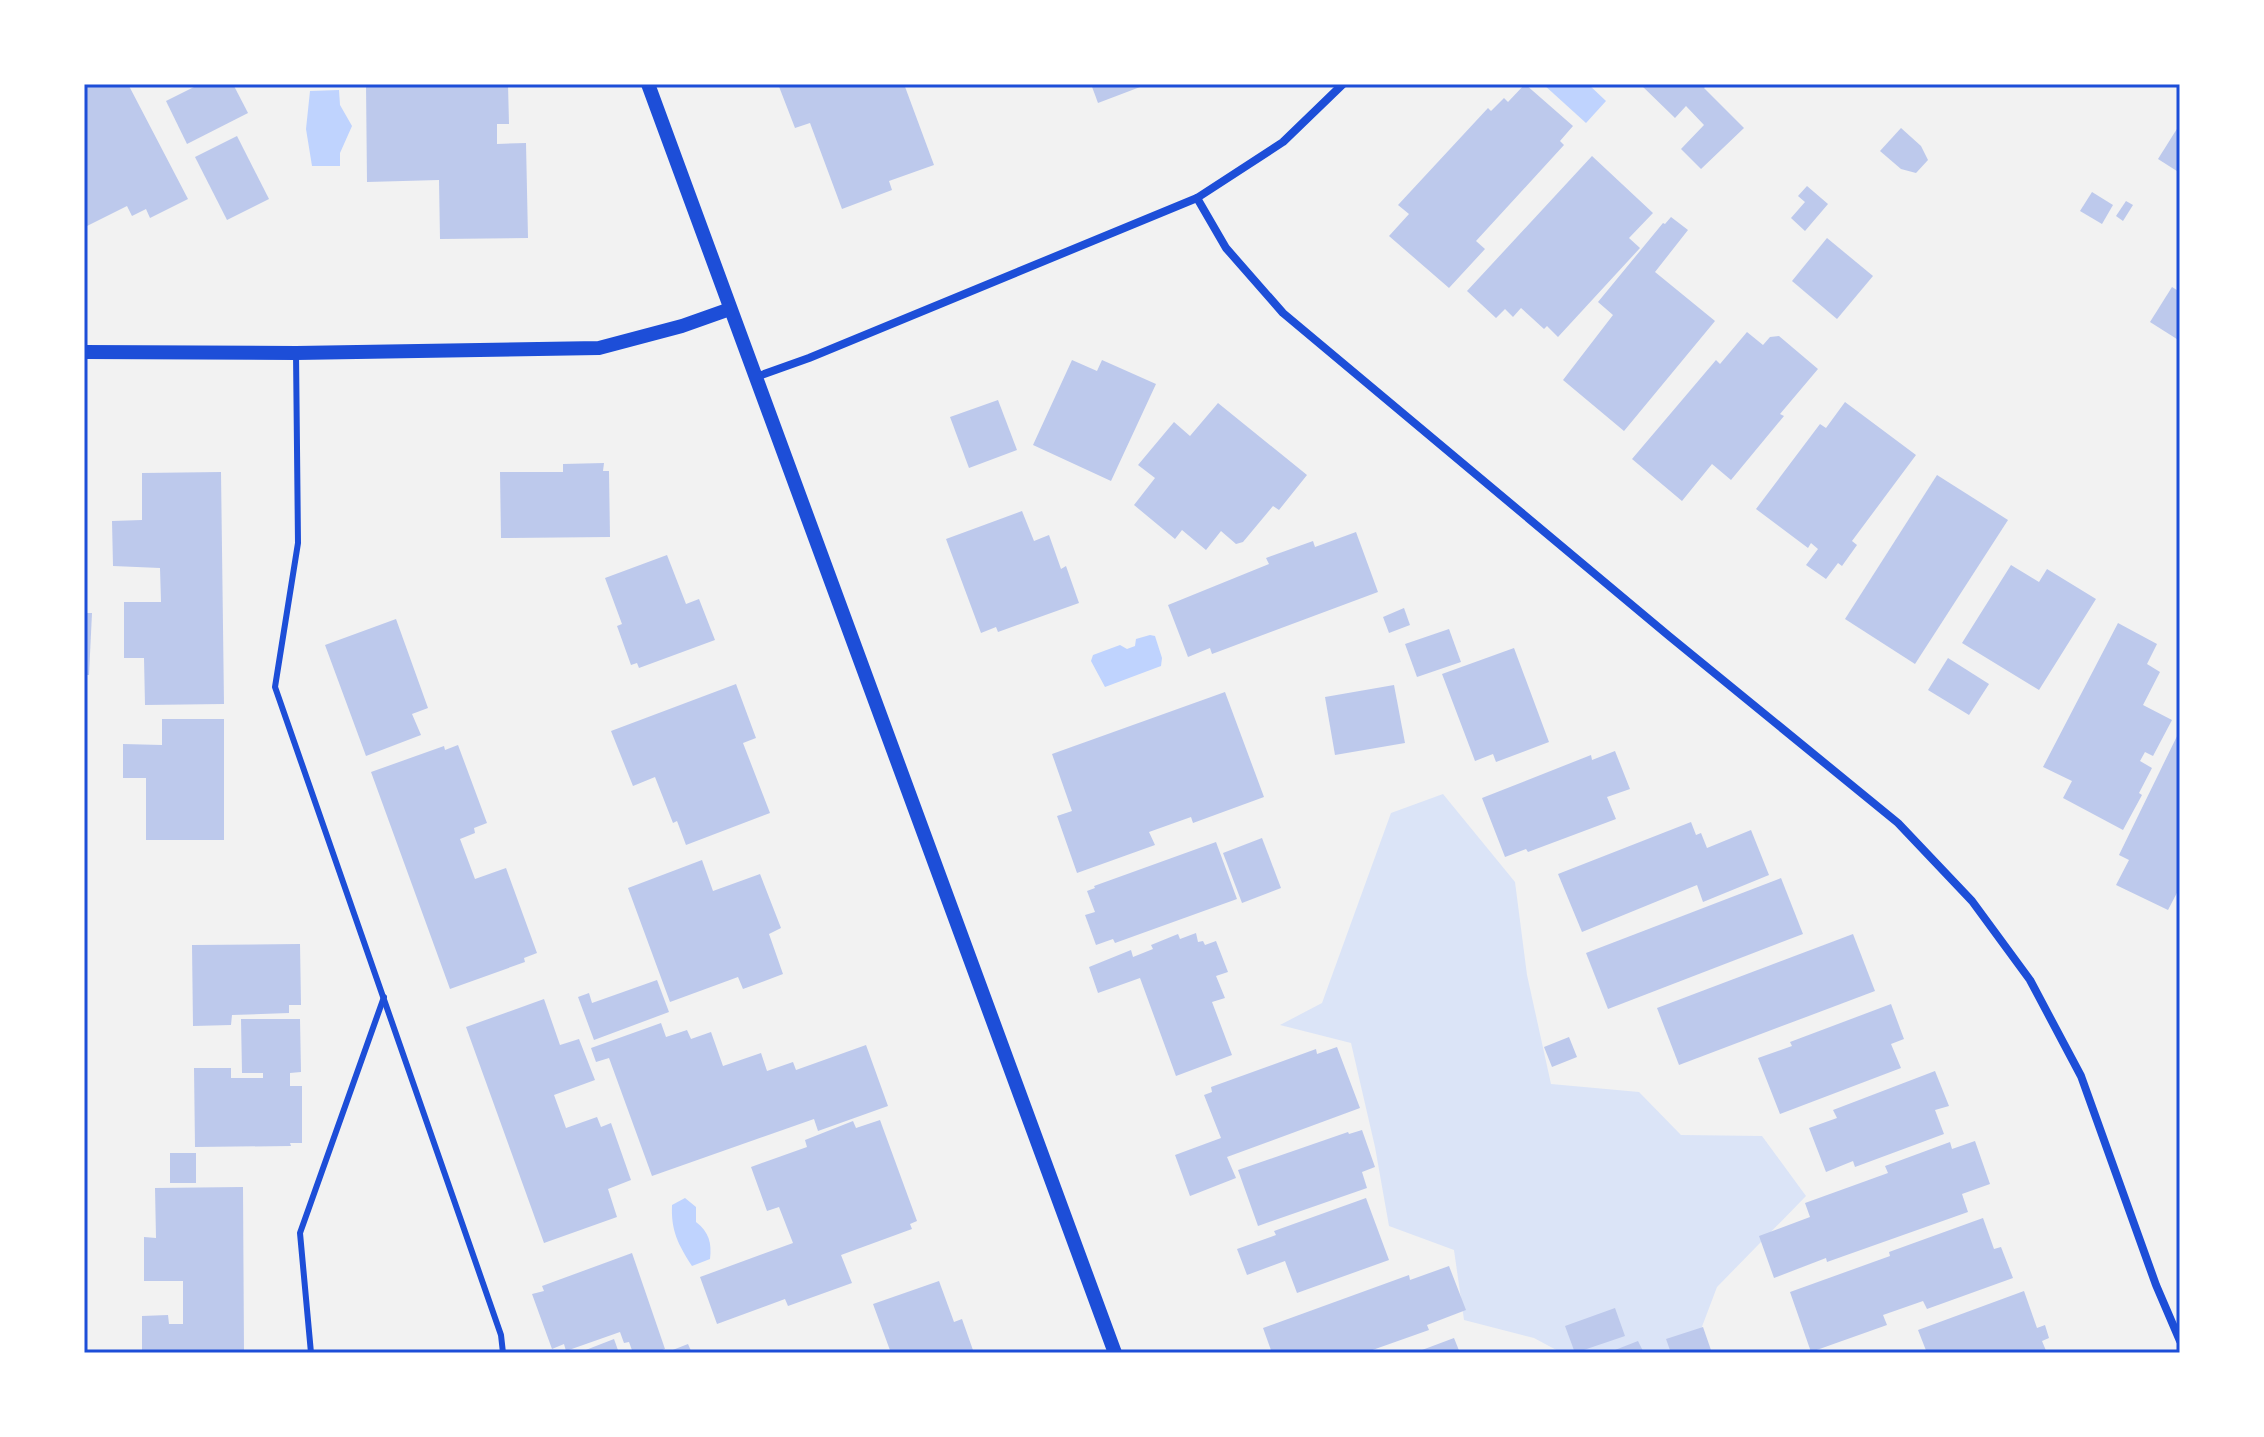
<svg xmlns="http://www.w3.org/2000/svg" width="2264" height="1437" font-family="Helvetica,sans-serif">
<style>
.green{fill:#dbe4f7}
.water{fill:#bfd3fe}
.building{fill:#bdc9ec}
.lines{fill:none;stroke-linecap:round;stroke-linejoin:round}
.service{stroke:#1d4ed8;stroke-width:6}
.minor{stroke:#1d4ed8;stroke-width:8}
.tertiary{stroke:#1d4ed8;stroke-width:14}
.neatline{fill:none;stroke:#1d4ed8;stroke-width:3}
</style>
<rect width="100%" height="100%" fill="#f2f2f2"/>
<polygon class="green" points="1443,794 1515,882 1527,975 1551,1084 1639,1092 1681,1135 1762,1136 1806,1196 1717,1287 1692,1353 1562,1353 1534,1338 1464,1320 1454,1250 1389,1226 1375,1147 1351,1043 1280,1025 1322,1003 1391,813"/>
<g class="water">
<polygon points="1543,84 1588,84 1606,101 1586,123"/>
<polygon points="339,90 340,105 352,126 340,153 340,166 312,166 306,129 310,91"/>
<polygon points="1150,635 1155,636 1162,658 1161,666 1105,687 1091,661 1093,655 1120,645 1127,649 1135,646 1136,639"/>
<path d="M685 1198 696 1207V1222C709 1232 712 1243 710 1259L692 1266C678 1244 671 1231 672 1205Z"/>
</g>
<g class="building">
<polygon points="84,84 128,84 188,199 150,218 146,209 132,216 127,206 87,226 84,220"/>
<polygon points="200,84 233,84 248,113 187,144 166,101"/>
<polygon points="366,84 508,84 509,124 497,124 497,144 526,143 528,238 440,239 439,180 367,182"/>
<polygon points="778,84 904,84 934,165 889,181 892,190 842,209 810,123 795,128"/>
<polygon points="1091,84 1148,84 1098,103"/>
<polygon points="1525,84 1573,126 1560,141 1564,145 1476,241 1485,249 1449,288 1389,236 1409,214 1398,205 1488,108 1491,111 1504,98 1508,102"/>
<polygon points="1640,84 1708,84 1704,88 1744,128 1701,169 1681,149 1704,125 1686,106 1675,118"/>
<polygon points="2180,124 2180,173 2158,159"/>
<polygon points="1901,128 1921,146 1928,160 1916,173 1901,169 1880,151"/>
<polygon points="237,136 269,199 227,220 195,157"/>
<polygon points="1592,156 1653,213 1629,238 1640,248 1558,337 1547,326 1544,329 1521,308 1513,317 1505,309 1496,318 1467,291"/>
<polygon points="1807,186 1828,204 1805,231 1791,218 1805,202 1798,196"/>
<polygon points="2092,192 2113,205 2102,224 2080,211"/>
<polygon points="2126,201 2133,205 2123,221 2116,216"/>
<polygon points="1671,217 1688,230 1655,272 1715,321 1624,431 1563,380 1613,315 1598,302 1663,223 1665,224"/>
<polygon points="1827,238 1873,276 1837,319 1792,281"/>
<polygon points="2172,287 2180,292 2180,341 2150,322"/>
<polygon points="1747,332 1763,345 1770,337 1779,336 1818,369 1780,414 1784,416 1731,480 1712,464 1682,501 1632,459 1716,360 1720,364"/>
<polygon points="1072,360 1097,371 1102,360 1156,384 1111,481 1033,445"/>
<polygon points="998,400 1017,450 969,468 950,417"/>
<polygon points="1845,402 1916,455 1852,541 1857,545 1842,566 1838,563 1826,579 1806,565 1818,549 1811,543 1808,548 1756,509 1820,424 1826,428"/>
<polygon points="1218,403 1307,475 1279,510 1273,506 1243,542 1236,544 1221,531 1206,550 1182,530 1175,539 1134,505 1155,478 1138,465 1174,422 1190,436"/>
<polygon points="604,463 603,471 609,471 610,537 501,538 500,472 563,472 563,464"/>
<polygon points="221,472 224,704 145,705 144,658 124,658 124,602 161,602 160,568 113,566 112,521 142,520 142,473"/>
<polygon points="1937,475 2008,520 1915,664 1845,619"/>
<polygon points="1022,511 1034,541 1049,535 1061,569 1066,566 1079,603 998,632 996,627 981,633 946,539"/>
<polygon points="1356,532 1378,592 1212,654 1210,648 1188,657 1168,605 1269,564 1266,558 1313,541 1315,547"/>
<polygon points="667,555 686,604 699,599 715,640 639,668 637,663 631,665 617,626 622,624 605,578"/>
<polygon points="2011,565 2039,582 2047,569 2096,599 2039,690 1962,643"/>
<polygon points="1404,608 1410,625 1389,633 1383,617"/>
<polygon points="84,613 92,613 89,675 84,675"/>
<polygon points="396,619 428,708 412,714 421,735 366,756 325,645"/>
<polygon points="2118,623 2157,644 2147,664 2160,672 2143,705 2172,720 2153,756 2145,752 2140,761 2152,768 2139,793 2142,795 2123,830 2063,798 2072,781 2043,767"/>
<polygon points="1449,629 1461,662 1417,677 1405,644"/>
<polygon points="1514,648 1549,742 1496,762 1493,754 1475,761 1442,674"/>
<polygon points="1948,658 1989,684 1969,715 1928,690"/>
<polygon points="736,684 756,738 743,743 770,813 686,845 677,821 673,823 655,777 633,786 611,731"/>
<polygon points="1394,685 1405,743 1335,755 1325,697"/>
<polygon points="1225,692 1264,797 1193,823 1191,817 1149,832 1155,845 1077,873 1057,816 1072,811 1052,754"/>
<polygon points="162,719 224,719 224,840 146,840 146,778 123,778 123,744 162,745"/>
<polygon points="2180,730 2180,887 2168,910 2116,885 2129,860 2119,855"/>
<polygon points="458,745 487,823 474,828 475,833 460,839 475,879 506,868 537,953 524,958 525,962 450,989 371,772 444,746 445,750"/>
<polygon points="1615,751 1630,789 1607,797 1616,819 1528,852 1526,849 1505,857 1482,798 1591,755 1592,760"/>
<polygon points="1691,822 1696,835 1701,833 1707,848 1751,830 1769,875 1703,902 1697,885 1582,932 1558,874"/>
<polygon points="1262,838 1281,888 1242,903 1223,853"/>
<polygon points="1216,842 1237,899 1115,943 1113,939 1096,945 1085,915 1095,912 1087,891 1095,888 1094,886"/>
<polygon points="702,860 713,891 760,874 781,928 769,934 783,974 743,989 738,977 670,1002 628,888"/>
<polygon points="1781,878 1803,934 1608,1009 1586,953"/>
<polygon points="1196,933 1198,942 1203,941 1205,945 1216,941 1228,972 1216,976 1225,998 1212,1002 1232,1055 1176,1076 1140,978 1098,993 1089,967 1131,950 1133,957 1153,949 1151,945 1178,934 1180,939"/>
<polygon points="1853,934 1875,991 1679,1065 1657,1008"/>
<polygon points="300,944 301,1005 289,1005 289,1013 232,1015 231,1025 193,1026 192,945"/>
<polygon points="657,980 669,1012 594,1040 578,997 589,993 592,1003"/>
<polygon points="544,999 560,1045 579,1039 595,1080 554,1095 566,1128 597,1117 601,1127 611,1123 631,1180 608,1189 617,1217 544,1243 466,1027"/>
<polygon points="1891,1004 1904,1039 1891,1044 1901,1068 1780,1114 1758,1058 1792,1046 1790,1042"/>
<polygon points="241,1019 300,1019 301,1072 290,1073 290,1086 302,1086 302,1143 290,1143 291,1146 195,1147 194,1068 231,1068 231,1078 263,1078 263,1073 242,1073"/>
<polygon points="661,1023 666,1037 687,1030 691,1039 711,1032 723,1066 761,1053 767,1071 793,1062 796,1070 866,1045 888,1106 818,1131 814,1119 652,1176 609,1058 596,1062 591,1048"/>
<polygon points="1569,1037 1577,1057 1552,1067 1544,1047"/>
<polygon points="1337,1047 1360,1108 1227,1157 1236,1178 1190,1196 1175,1155 1221,1138 1204,1095 1212,1092 1211,1087 1316,1049 1317,1054"/>
<polygon points="1935,1071 1949,1106 1935,1110 1944,1134 1855,1167 1853,1161 1826,1172 1809,1128 1837,1118 1833,1110"/>
<polygon points="880,1120 917,1221 910,1224 912,1229 841,1255 852,1283 788,1306 785,1299 717,1324 700,1277 793,1243 779,1207 767,1211 751,1167 807,1147 805,1140 853,1121 856,1128"/>
<polygon points="1362,1130 1375,1167 1362,1172 1367,1188 1258,1226 1238,1170 1348,1132 1349,1134"/>
<polygon points="1975,1141 1990,1184 1962,1194 1968,1212 1827,1262 1826,1258 1774,1278 1759,1236 1810,1217 1805,1203 1888,1173 1885,1166 1950,1142 1952,1149"/>
<rect x="170" y="1153" width="26" height="30"/>
<polygon points="243,1187 244,1353 142,1353 142,1316 168,1315 169,1324 183,1324 183,1281 144,1281 144,1237 156,1238 155,1188"/>
<polygon points="1366,1198 1389,1260 1297,1293 1285,1261 1247,1275 1237,1249 1276,1235 1274,1231"/>
<polygon points="1983,1218 1994,1249 2001,1247 2013,1278 1927,1309 1923,1301 1883,1315 1887,1325 1811,1352 1790,1292 1890,1256 1889,1252"/>
<polygon points="632,1253 665,1349 654,1353 633,1353 629,1342 624,1343 620,1332 566,1351 564,1344 552,1349 532,1294 544,1291 542,1286"/>
<polygon points="1449,1266 1466,1310 1427,1325 1429,1330 1364,1353 1272,1353 1263,1328 1409,1275 1410,1280"/>
<polygon points="939,1281 954,1322 962,1319 974,1353 891,1353 873,1304"/>
<polygon points="2024,1291 2037,1328 2045,1325 2049,1338 2042,1341 2047,1353 1927,1353 1918,1330"/>
<polygon points="1615,1308 1625,1336 1575,1353 1565,1326"/>
<polygon points="1703,1327 1712,1353 1671,1353 1666,1339"/>
<polygon points="1454,1338 1460,1353 1414,1353"/>
<polygon points="614,1339 619,1353 578,1353"/>
<polygon points="1638,1341 1644,1353 1616,1353 1615,1350"/>
<polygon points="688,1344 692,1353 665,1353"/>
</g>
<g class="lines">
<g class="service">
<polyline points="296,353 298,543 275,687 501,1335 503,1353"/>
<polyline points="311,1353 300,1233 384,997"/>
</g>
<g class="minor">
<polyline points="1197,198 1226,248 1283,313 1669,636 1898,823 1972,901 2030,980 2081,1076 2156,1285 2180,1341"/>
<polyline points="756,377 809,358 1197,198 1283,142 1343,84"/>
</g>
<g class="tertiary">
<polyline points="648,84 1115,1353"/>
<polyline points="84,352 296,353 599,348 682,326 730,309"/>
</g>
</g>
<rect width="2264" height="1437" fill="none" stroke="#ffffff" stroke-width="172"/>
<rect x="86" y="86" width="2092" height="1265" class="neatline"/>
</svg>
